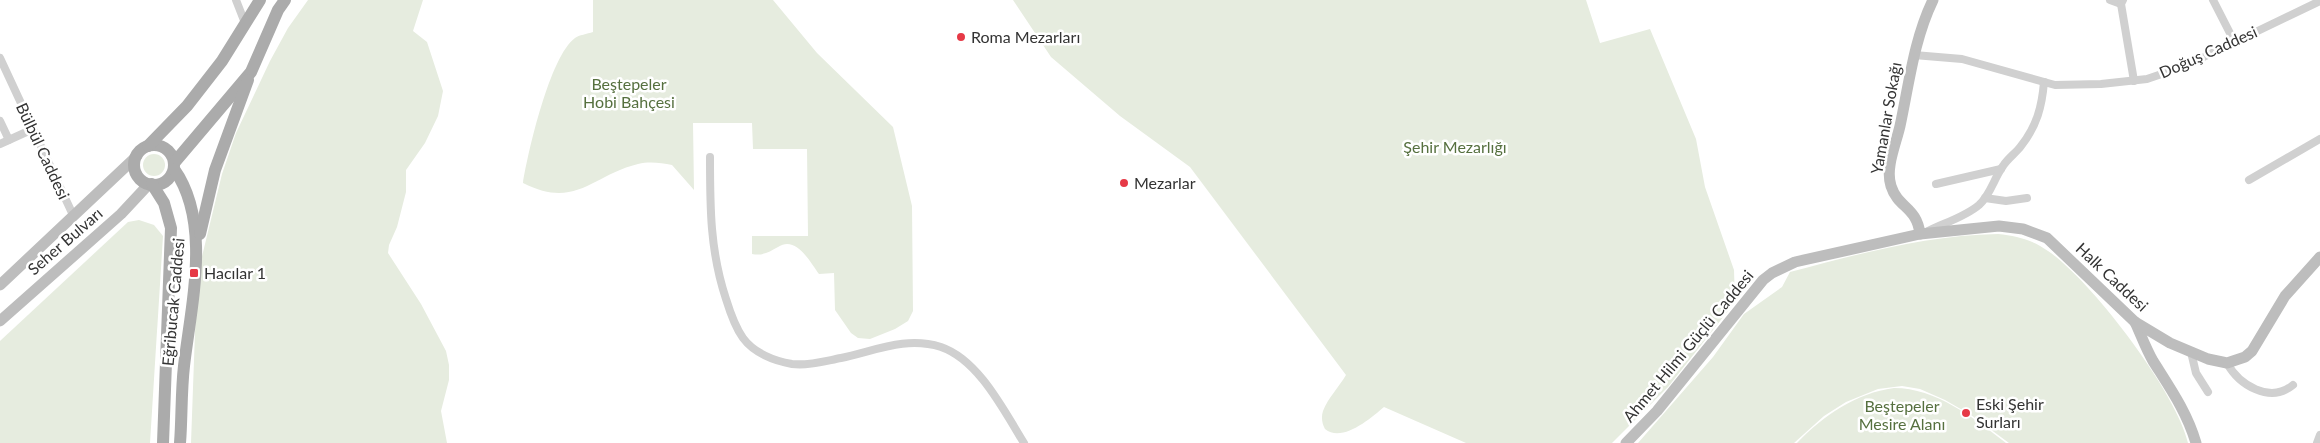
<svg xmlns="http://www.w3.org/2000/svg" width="2320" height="443" font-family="Lato,sans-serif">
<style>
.green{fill:#e6ecdf}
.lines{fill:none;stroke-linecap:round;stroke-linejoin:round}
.street{stroke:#d0d0d0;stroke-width:8}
.secondary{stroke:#bdbdbd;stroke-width:11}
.primary{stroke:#ababab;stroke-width:12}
.poi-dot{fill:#e63946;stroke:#fff;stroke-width:2}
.labels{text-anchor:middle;stroke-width:5;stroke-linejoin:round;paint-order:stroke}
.poi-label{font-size:16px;fill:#333;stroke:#fff;text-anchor:start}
.street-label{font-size:16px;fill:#333;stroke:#fff}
.park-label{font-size:16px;fill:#56703f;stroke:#fff}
</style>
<rect width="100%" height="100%" fill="#fff"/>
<g class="green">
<polygon points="308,0 423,0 413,31 427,42 443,91 438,116 425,143 406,170 406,192 397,227 389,245 388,253 421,304 446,351 449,365 449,380 441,411 447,443 191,443 197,277 222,174 236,133 270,61 288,28"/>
<path d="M593 0H773L817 53 893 127 912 206 913 311 908 321 895 329 870 339 858 338 851 333 835 310 834 273 819 274C810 262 796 235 778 247 769 252 763 256 752 254V236H808L807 149H753L752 123H693L694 190 672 165C661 163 650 161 638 164 592 175 576 210 523 183 528 152 550 56 575 38 579 35 587 34 593 32Z"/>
<path d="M1013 0H1586L1600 43 1650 29 1696 139 1705 187 1734 270 1735 302 1668 387 1612 443H1466L1384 407C1370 419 1342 443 1325 429 1322 424 1321 417 1323 411 1328 398 1339 387 1346 375L1190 167 1120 116 1051 57Z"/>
<circle cx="154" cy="165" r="11"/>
<polygon points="139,220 154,225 163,236 150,443 0,443 0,341 128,222"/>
<path d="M1998 234C2017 236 2033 240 2048 251 2091 280 2177 393 2188 443H2009L1971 415 1945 400 1920 389 1902 386 1878 389 1846 402 1824 416 1794 443H1638L1713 357 1744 314 1782 287 1790 272C1858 254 1928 235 1998 234Z"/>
<path d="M1894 388C1936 388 1974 418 2006 443H1797C1823 416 1856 393 1894 388Z"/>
</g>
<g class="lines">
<g class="street">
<polyline points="236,0 245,23"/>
<polyline points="2110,0 2121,4"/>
<polyline points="2123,0 2121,4 2134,81"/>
<polyline points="2213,0 2234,41"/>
<polyline points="1914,55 1962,59 2055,85 2101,84 2147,79 2185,66 2320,1"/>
<polyline points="0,58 73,215"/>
<polyline points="0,121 9,140"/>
<polyline points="0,144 33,129"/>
<path d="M710 157C710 207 710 251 726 299 730 312 735 327 743 338 754 353 774 361 792 364 808 366 825 361 841 358 875 351 905 336 941 347 979 360 1004 411 1024 443"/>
<polyline points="2249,180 2320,139"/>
<polyline points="1936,184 2001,169"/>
<polyline points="1985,198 2006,201 2027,198"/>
<path d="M1928 231C1944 223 1965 217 1979 205 1991 194 1994 178 2003 166 2008 158 2016 153 2021 146 2037 126 2042 106 2044 82"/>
<polyline points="2191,352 2196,373 2208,392"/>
<path d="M2227 363C2239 385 2270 404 2293 385"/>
<polyline points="2317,443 2320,435"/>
</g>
<g class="secondary">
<path d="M1920 234C1917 207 1898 208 1891 186 1885 168 1896 144 1900 126 1909 84 1914 39 1933 0"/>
<polyline points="0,285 137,156"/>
<polyline points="0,321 121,214 149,184"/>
<path d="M2135 322C2141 335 2146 349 2153 361 2170 388 2187 412 2196 443"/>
<polyline points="1626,443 1657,411 1763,280 1772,273 1795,262 1920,234 1999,226 2023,229 2047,238 2135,322 2170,343 2208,359 2227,363 2245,357 2252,351 2285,296 2320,257"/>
</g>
<g class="primary">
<circle cx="154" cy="165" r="20"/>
<polyline points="148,146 187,106 222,61 260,0"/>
<polyline points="174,163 251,72 278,10 285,0"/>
<path d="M174 169C212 222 191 305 184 366 181 392 182 418 180 443"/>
<polyline points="152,184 164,203 171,228 163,443"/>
<polyline points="200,234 215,170 248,80"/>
</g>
</g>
<g class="poi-dot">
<circle cx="961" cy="37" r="5"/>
<circle cx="1124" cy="183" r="5"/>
<rect x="189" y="268" width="10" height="10" rx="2.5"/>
<circle cx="1966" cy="413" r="5"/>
</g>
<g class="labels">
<g class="poi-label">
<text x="971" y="43">Roma Mezarları</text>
<text x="1134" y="189">Mezarlar</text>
<text x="204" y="279">Hacılar 1</text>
<text x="1976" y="410">Eski Şehir<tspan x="1976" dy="18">Surları</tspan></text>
</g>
<g class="street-label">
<text transform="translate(2208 52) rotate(-24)" y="6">Doğuş Caddesi</text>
<text transform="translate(1886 118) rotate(-80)" y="6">Yamanlar Sokağı</text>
<text transform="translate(43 151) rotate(65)" y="6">Bülbül Caddesi</text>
<text transform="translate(65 241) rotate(-41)" y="6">Seher Bulvarı</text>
<text transform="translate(2112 277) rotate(43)" y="6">Halk Caddesi</text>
<text transform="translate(173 302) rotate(-85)" y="6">Eğribucak Caddesi</text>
<text transform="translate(1688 346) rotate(-50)" y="6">Ahmet Hilmi Güçlü Caddesi</text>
</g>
<g class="park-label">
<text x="629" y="90">Beştepeler<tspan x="629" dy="18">Hobi Bahçesi</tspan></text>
<text x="1455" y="153">Şehir Mezarlığı</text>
<text x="1902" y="412">Beştepeler<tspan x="1902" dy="18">Mesire Alanı</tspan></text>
</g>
</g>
</svg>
